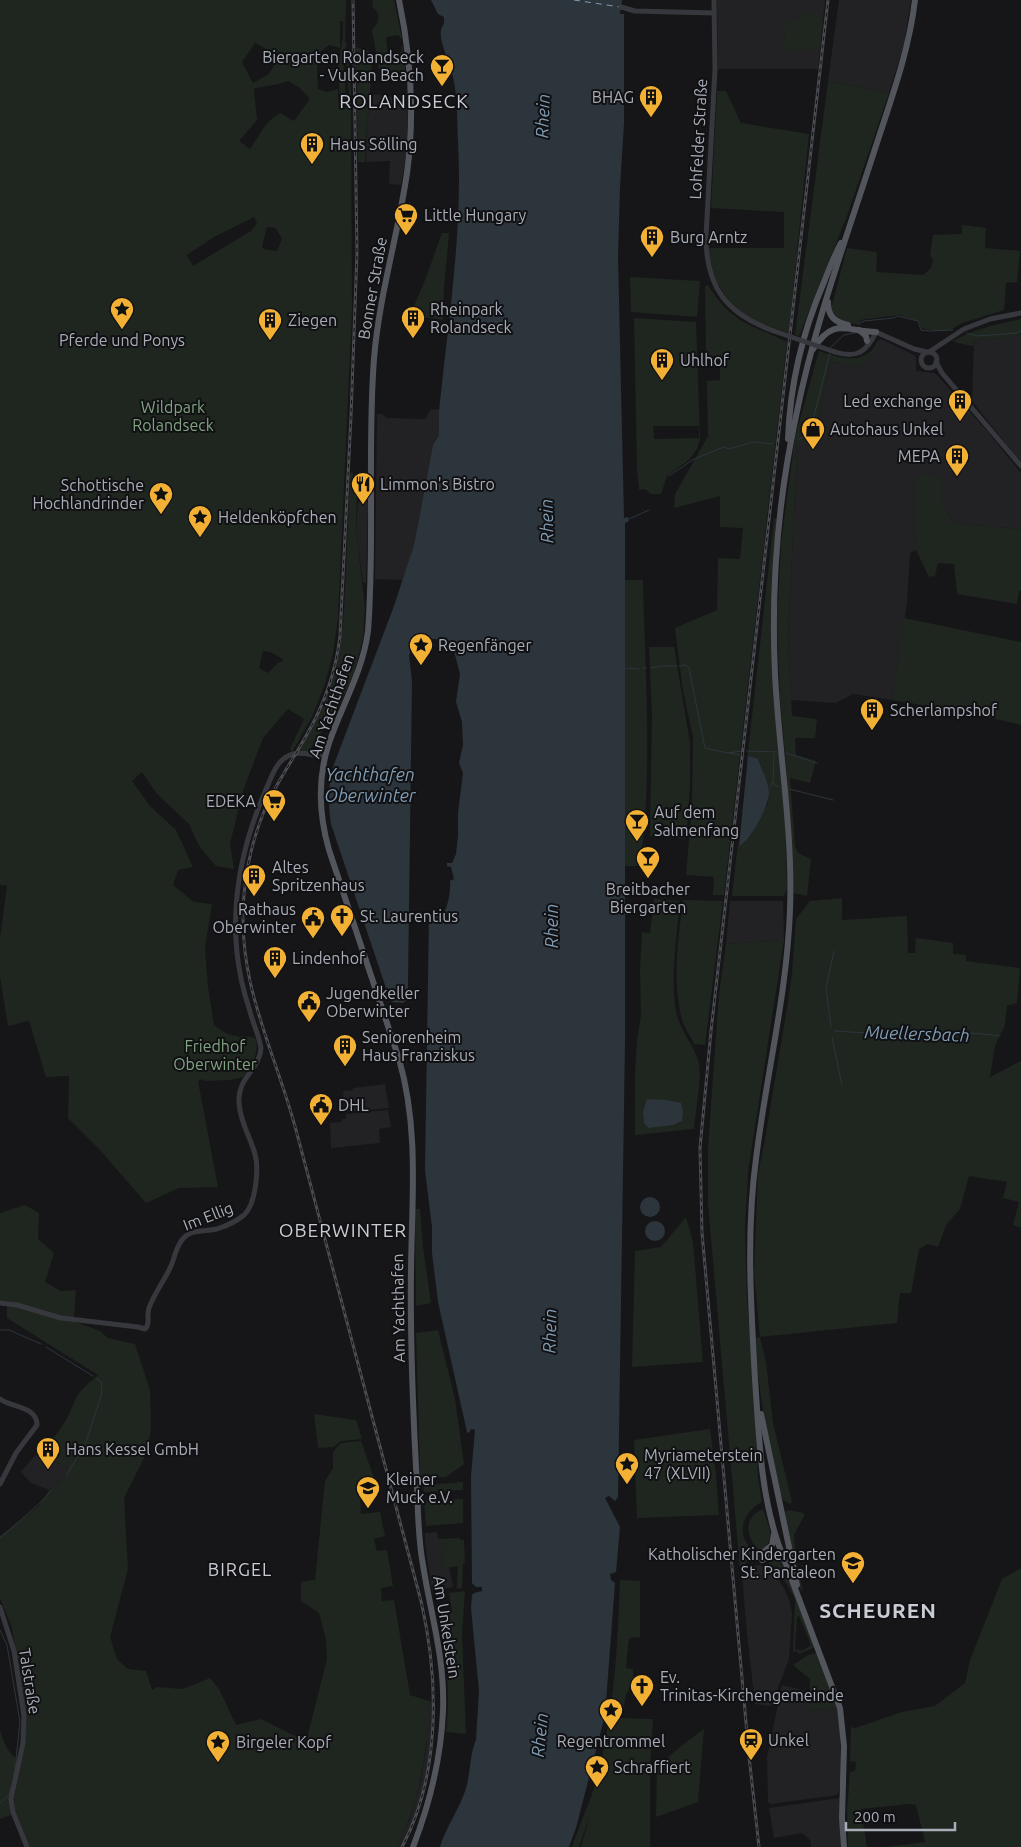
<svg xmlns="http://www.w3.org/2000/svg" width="1021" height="1847" font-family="Ubuntu,sans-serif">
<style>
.built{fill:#222225;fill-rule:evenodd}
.green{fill:#1e261f;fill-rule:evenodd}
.water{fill:#2c353c}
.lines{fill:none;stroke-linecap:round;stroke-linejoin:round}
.stream{stroke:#2c353c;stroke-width:1}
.ferry{stroke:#7f9bb3;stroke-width:1;stroke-dasharray:6 5;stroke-linecap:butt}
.tertiary{stroke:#37383d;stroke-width:5}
.primary{stroke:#53555c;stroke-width:6}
.rail-casing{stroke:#4a4c52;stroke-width:3}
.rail{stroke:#111113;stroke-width:1;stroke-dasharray:4;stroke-linecap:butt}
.tertiary-bridge{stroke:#37383d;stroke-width:5}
.labels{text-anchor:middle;stroke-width:4;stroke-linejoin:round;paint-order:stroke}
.poi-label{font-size:16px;fill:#a8adb8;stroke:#111113;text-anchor:start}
.street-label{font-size:16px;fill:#a8adb8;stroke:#111113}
.park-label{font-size:16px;fill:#7fa381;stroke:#111113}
.water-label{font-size:18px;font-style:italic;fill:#7f9bb3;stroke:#111113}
.neighbourhood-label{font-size:18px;letter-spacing:1px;fill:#c9ccd4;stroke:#111113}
.quarter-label{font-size:19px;letter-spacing:1px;fill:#c9ccd4;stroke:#111113}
.district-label{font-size:21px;font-weight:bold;letter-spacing:1px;fill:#c9ccd4;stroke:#111113}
</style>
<rect width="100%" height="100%" fill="#161618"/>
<g class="built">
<path d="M717 0H825L818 69H718ZM800 14 820 49 782 41 800 21Z"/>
<polygon points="839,0 911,0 904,44 889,93 828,81"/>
<polygon points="374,94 408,100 407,153 401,185 389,184 390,161 366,162 367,119"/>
<polygon points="1021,334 1021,463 972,401 974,340 1012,337"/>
<polygon points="881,339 912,354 916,357 916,371 934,373 938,376 987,431 1021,473 1021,529 953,523 945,508 918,515 916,550 910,553 907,603 892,700 853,694 836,703 791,700 788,636 796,474 798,460 795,460 797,442 813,442 830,362 858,367 870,355 877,351"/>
<polygon points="439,409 439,435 433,445 414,545 403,580 375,579 377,414 382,414 387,418 425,419 430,410"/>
<polygon points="358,502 368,502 366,583 363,583 356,531"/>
<polygon points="730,901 783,901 784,940 726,944"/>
<polygon points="385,1084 389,1108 345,1112 343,1091 353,1090 353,1088"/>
<polygon points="388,1110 391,1127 379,1129 380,1143 331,1148 330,1123 342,1122 342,1119 346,1119 346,1114"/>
<polygon points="37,1453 68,1467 66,1476 49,1490 31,1483 21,1472"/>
<polygon points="437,1532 439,1544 447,1543 447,1546 443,1547 445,1560 442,1561 443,1568 449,1567 453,1587 432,1591 425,1543 425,1533"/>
<polygon points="760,1565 766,1568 778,1579 785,1590 790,1602 792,1614 789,1659 771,1706 755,1704 746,1624 742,1574 754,1566"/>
<polygon points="782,1685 810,1692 810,1710 837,1708 840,1736 841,1776 839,1790 837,1795 771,1804 768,1802 767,1757"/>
<polygon points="429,1701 435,1702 435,1718 426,1781 415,1820 406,1843 403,1847 397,1847 410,1819 421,1780 426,1750"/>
<polygon points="840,1798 841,1847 811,1847 810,1840 802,1833 774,1838 769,1808"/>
</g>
<g class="green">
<path d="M0 0H346L345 42 347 43 343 59 346 97 344 105 340 106 338 66 343 36V21H340V48L329 45 318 54 317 64 318 89 327 92 338 89 339 109H345L349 95 346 61 348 56 351 92 352 310 338 618 333 654 325 684 312 717 292 752 290 749 304 719 288 709 263 738 243 791 230 844 234 869 216 866 199 846 189 824 157 794 142 772 132 781 150 806 176 830 193 867 178 870 173 885 194 902 212 904 205 948 208 987 214 1025C221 1030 227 1035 236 1036 243 1038 250 1035 256 1039 259 1055 252 1064 243 1077L230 1080 205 1081 203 1079 198 1081 218 1187 179 1188 146 1203 99 1149 68 1118 69 1076 46 1077 29 1021 8 1026 0 977V938L7 886 0 885ZM255 43 279 56 269 74 253 83 242 62ZM288 81 300 88 310 99 294 121 280 113C265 121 259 137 250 149L239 141 257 120 254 89C266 85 276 86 288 81ZM254 217 257 223 251 231 193 266 187 255 214 237ZM267 227 276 228 282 239 277 251 264 249 262 247ZM263 651 270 652 283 659V661L278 663 268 673 259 668Z"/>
<path d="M373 0H394L402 38H400L399 35 386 37 388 53 402 52 401 47H403L406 77C396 81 385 78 379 69L372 30C379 22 382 14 372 7Z"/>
<polygon points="800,14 820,15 823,22 820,49 783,50 782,41 786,37 786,20 799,20"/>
<polygon points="356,47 369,51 372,58 370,94 373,94 367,119 365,162 358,162"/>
<polygon points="828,81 889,93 847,216 799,336 795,335"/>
<polygon points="717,91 726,91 741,123 809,134 789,333 759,323 748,317 730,303 713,276 708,248 784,248 784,212 711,208"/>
<polygon points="962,225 986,228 985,248 1020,251 1017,282 1006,283 1004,310 962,323 950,330 935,331 921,328 918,321 899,315 860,320 860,325 845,322 832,316 831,309 847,248 877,252 876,272 923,275 931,268 933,260 930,255 933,235 962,234"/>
<polygon points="442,233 449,233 444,288 443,320 410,315 424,283"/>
<polygon points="630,277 700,281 697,317 631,312"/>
<path d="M708 285C726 314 740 322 770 334 777 337 782 340 787 342L724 895H713L714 877 686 875 692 806 693 737 683 691 675 628 717 610 718 558 740 559 743 528 720 527V496L674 508 675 494 708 436 707 381 720 380V356H706L705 286Z"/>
<path d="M634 318 696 322 700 439 697 449 689 460 667 476 661 494H651L645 489 639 490 637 470ZM653 426H699V438L654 439Z"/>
<path d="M1021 319V334L1012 337 974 340 973 346 958 343 953 341C974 329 997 324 1021 319Z"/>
<path d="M881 339 877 351 870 355 858 367 830 362 813 442 797 443 795 459H798L796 474 788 636 792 716 817 719 815 738H795L796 755 816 761 810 783 790 778 795 846 798 853 811 859 807 896 793 893 787 776 780 698 777 621 781 544 795 437 819 351C835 356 855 364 870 352 875 348 875 342 881 339Z"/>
<path d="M350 473H353V477L361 478V481L357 486 356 531 365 607 363 639 353 676 339 706 309 751H299C315 724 328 697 336 667 344 636 344 604 346 572 347 539 349 506 350 473Z"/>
<polygon points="917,474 941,477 941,507 945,508 953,523 1021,529 1021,591 1019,591 1017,604 957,594 954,564 938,563 935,576 929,577 916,550"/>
<path d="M774 519H778L771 644 772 671 785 821 787 888 784 896H732ZM758 759 769 789 768 803 739 846 738 843 747 761Z"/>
<path d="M625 580H643C645 674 653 772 640 866H625Z"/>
<polygon points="904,618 1021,642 1021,725 975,714 892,700"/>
<polygon points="649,647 674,647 690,743 690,787 686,839 650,836 652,715"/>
<path d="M842 898V920L907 916 908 953H915L916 938 953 943V954L966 955V961L1020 968 1017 1003 1007 1006 1005 1025 995 1046 990 1077 1021 1061V1228L1013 1225 1019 1202 1003 1198 1007 1182 969 1176 960 1209 946 1225 938 1247 928 1244 919 1249 911 1293H900L897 1323 760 1337 766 1362 773 1423 792 1502 790 1504 783 1500 780 1492C768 1441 757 1390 756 1338L760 1337 754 1273 758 1174 765 1139 787 1008 792 973 796 919 810 901Z"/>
<path d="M654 899 680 901C677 937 670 976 676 1012 680 1031 695 1046 699 1064 702 1080 695 1112 694 1129L635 1135V1076L637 1040 641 1015 640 971 642 932 650 933Z"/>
<path d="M683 900 723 901 705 1045 694 1044C690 1036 685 1028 682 1020 672 982 678 939 683 900Z"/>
<path d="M784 940 748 1172 745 1230 747 1299 754 1391 758 1477 762 1502C749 1508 739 1523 744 1538 747 1544 751 1550 753 1556L740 1569 708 1204V1147L719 994 726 944Z"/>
<polygon points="25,1205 39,1213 38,1239 54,1253 45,1282 61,1291 76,1290 74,1318 56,1315 7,1301 0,1302 0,1213"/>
<polygon points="415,1209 420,1209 423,1247 431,1303 416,1306"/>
<polygon points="686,1217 693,1242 703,1362 632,1367 635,1251 661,1247"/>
<path d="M7 1305 73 1321 100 1331 108 1338 135 1344 150 1390 151 1429 147 1452 124 1498 128 1569 110 1637 117 1659 128 1669 146 1671 152 1690 157 1687 183 1689 210 1678 219 1689 236 1725 261 1719 293 1735 307 1738 327 1659 326 1639 319 1613 301 1601V1582L315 1580 325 1481 333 1468V1452L341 1443 361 1441 374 1478 359 1482 361 1514 380 1512 385 1536 374 1539 377 1551 387 1550 393 1586 381 1588 382 1601 394 1600 410 1695 429 1701C428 1752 420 1801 397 1847H29L15 1809 14 1798 21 1762 26 1720 12 1628 0 1598V1536L39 1506 49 1490 66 1476 68 1467 37 1453C56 1439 68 1420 76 1398 79 1390 92 1381 98 1375L7 1318Z"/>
<polygon points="438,1330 455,1399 464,1464 446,1477 422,1478 420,1475 416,1333"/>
<polygon points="314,1414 356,1420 362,1439 341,1441 333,1447 318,1448"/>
<polygon points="710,1429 716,1475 719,1515 637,1518 634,1440"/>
<polygon points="463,1482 463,1490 424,1492 423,1485"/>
<polygon points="463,1499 463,1523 426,1526 424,1501"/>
<path d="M763 1509C768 1527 777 1536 762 1550H759C749 1542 743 1522 756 1513 758 1511 761 1510 763 1509Z"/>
<polygon points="789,1510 803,1513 804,1516 794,1535 796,1561 803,1591 801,1591 784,1513"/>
<polygon points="460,1538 460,1540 464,1540 465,1563 463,1563 462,1588 457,1589 458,1566 443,1569 441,1561 445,1560 442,1547 447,1546 447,1543 439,1544 438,1539"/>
<path d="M773 1556 780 1561 795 1593 815 1647 799 1654 797 1651 794 1652 793 1650 795 1599 787 1584 769 1564 768 1560ZM799 1616 811 1645 802 1651 795 1649 797 1617Z"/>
<polygon points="1021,1568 1021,1847 885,1847 925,1842 916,1805 909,1804 861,1809 867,1847 848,1847 847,1810 850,1772 855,1771 856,1762 850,1761 851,1727 855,1728 902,1712 935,1706 965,1683 970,1660 1002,1579"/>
<path d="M620 1580 640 1581V1637L629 1638 626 1668 633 1669V1682L626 1695 621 1718 653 1719 650 1766V1847H581L590 1815 579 1847H572C580 1822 593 1797 599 1771 614 1708 618 1644 620 1580Z"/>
<path d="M465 1591 462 1635 466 1734 446 1732C451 1692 446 1654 439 1614L452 1612 449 1593Z"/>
<polygon points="817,1653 837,1706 837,1708 810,1710 810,1679 793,1665 808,1655"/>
<path d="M0 1729C3 1740 7 1754 18 1759L10 1805 11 1815 0 1819Z"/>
<polygon points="704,1729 698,1802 656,1817 657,1767 680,1747"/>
</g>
<g class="water">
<path d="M431 0H622L620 14H624V123L620 187 618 257 624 518 628 517 629 521 625 523V1041L618 1497 615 1501 609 1496 605 1498 620 1527 616 1572 610 1574 611 1580 615 1583 605 1715 576 1828 569 1847H440C446 1827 457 1813 464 1794 471 1777 469 1755 476 1740L479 1691 471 1608 472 1595 474 1593 482 1591V1587H476L472 1583 471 1476 475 1430 471 1429 469 1433 467 1432 438 1302 432 1253V1227L425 1170 429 916 435 914 440 917C448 912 451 890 450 881L454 879 451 867 447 866V863H452L456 854 458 835V813L463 773 459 763 463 745 462 722 456 702 460 674 454 651 451 645 446 642 435 639H426L415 643 409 655 412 681 408 984V999L403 1003 392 1002 386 988 331 824C328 804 328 786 333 767L394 606 414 545 433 445 439 435V411C448 322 463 232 458 142 457 117 458 90 450 66 447 55 435 33 444 24V17L438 14Z"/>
<path d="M748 756 758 759C761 769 769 782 769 793 769 806 750 841 739 846Z"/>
<polygon points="647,1099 666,1100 681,1103 683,1111 682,1121 673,1125 648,1128 644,1123 643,1112"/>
<circle cx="650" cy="1207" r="10"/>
<circle cx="655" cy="1231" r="10"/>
</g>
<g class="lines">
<g class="stream">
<polyline points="860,323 864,321 893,318 898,316 918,321 921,330 929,331 953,330"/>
<polyline points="967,333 977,336 1016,333 1021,331"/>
<polyline points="830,349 831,347 844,335 854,333"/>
<polyline points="798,440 804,436 813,420 830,353"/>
<polyline points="669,476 694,459 724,447 729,449 753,442 773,444"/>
<polyline points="629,519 649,510"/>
<polyline points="679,666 686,665 689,668 705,748 728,753 741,751"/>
<polyline points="625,668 639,669"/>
<polyline points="643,668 646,668"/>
<polyline points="651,668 662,666 676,666"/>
<polyline points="747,751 777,752"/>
<polyline points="729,753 740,755"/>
<polyline points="786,753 817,763"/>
<polyline points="773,782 774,785 779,787"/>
<polyline points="769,789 773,782 774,754"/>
<polyline points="789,789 833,800"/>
<polyline points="831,1027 826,988 834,951"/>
<path d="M834 1031C889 1036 946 1028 1000 1036"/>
<polyline points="832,1037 842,1086"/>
<polyline points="0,1330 9,1330 41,1344"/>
<polyline points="46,1347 93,1376"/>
<polyline points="66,1476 85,1445 101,1396 102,1383 96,1378"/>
<polyline points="0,1538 39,1504 51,1491"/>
<polyline points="0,1630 7,1645 20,1722 16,1759"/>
<polyline points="15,1768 15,1762"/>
<polyline points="0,1803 9,1795 11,1787"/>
</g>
<polyline class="ferry" points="574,0 620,7"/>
<g class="tertiary">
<path d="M714 0 715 69 706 237C706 288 727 314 774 331"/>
<polyline points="621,7 635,11 714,13"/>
<polyline points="876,332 914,349 927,352"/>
<path d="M835 352C856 359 867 352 876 332"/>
<polyline points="929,352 964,329 990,319 1021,313"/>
<circle cx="929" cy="360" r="8"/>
<polyline points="936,362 942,373 1021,466"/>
<path d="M0 1303 17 1305 61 1318 138 1327 145 1329C151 1324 146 1315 149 1308 154 1294 164 1281 170 1268 174 1260 175 1251 180 1243 188 1228 203 1232 217 1229 226 1226 236 1222 244 1215 256 1204 259 1169 255 1154 250 1136 240 1122 239 1103 237 1077 260 1070 261 1048 259 1035 252 1021 249 1008 243 990 239 972 237 953 231 895 244 839 267 787 272 776 276 762 288 756 298 750 314 755 325 758"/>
<path d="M0 1399C12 1408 37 1406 37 1425L16 1453 0 1484"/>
<polyline points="0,1607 14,1651 24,1716 23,1743 11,1799 13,1812 27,1847"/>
</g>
<g class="primary">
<path d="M399 0C411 57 415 114 407 173 398 235 379 296 374 359 367 449 375 540 368 631 363 671 342 705 329 743 317 779 319 815 329 850L399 1059C419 1128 412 1198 411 1269 410 1341 413 1414 417 1485 418 1512 418 1539 423 1565 431 1616 445 1658 443 1711 441 1759 430 1803 413 1847"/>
<path d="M828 302C828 316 834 322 848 325"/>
<polyline points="859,330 866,336 867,341"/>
<path d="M813 349C834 317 845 331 876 332"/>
<path d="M788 439C790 384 802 333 824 282 829 269 834 256 841 243"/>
<polyline points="761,1414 797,1585"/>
<polyline points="759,1556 772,1545 774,1534"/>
<polyline points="762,1560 774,1554 784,1560"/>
<path d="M844 1847 842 1818 844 1746 840 1708 778 1543C760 1490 759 1434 755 1379 751 1306 746 1233 756 1159 766 1076 787 994 790 910 793 831 779 753 775 674 771 588 778 500 796 416 814 326 846 239 874 152 890 102 909 52 915 0"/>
</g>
<g class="rail-casing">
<g id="rail">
<path d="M353 0 357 252 351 416 340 636C336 671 324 705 306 736 294 758 279 779 268 802 255 831 247 862 244 894 236 983 274 1048 296 1130 338 1287 379 1444 421 1601 439 1679 441 1774 402 1847"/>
<polyline points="759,1847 749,1756 702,1233 700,1148 711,1031 828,0"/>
</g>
</g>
<use href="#rail" class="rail"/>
<polyline class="tertiary-bridge" points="774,331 835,352"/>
</g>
<defs>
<g id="bar-pin" transform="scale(1.25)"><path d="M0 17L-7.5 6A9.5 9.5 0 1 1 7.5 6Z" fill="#f2b134" stroke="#111113"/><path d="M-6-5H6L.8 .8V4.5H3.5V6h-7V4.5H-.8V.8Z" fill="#111"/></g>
<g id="building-pin" transform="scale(1.25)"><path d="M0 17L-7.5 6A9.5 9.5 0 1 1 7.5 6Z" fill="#f2b134" stroke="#111113"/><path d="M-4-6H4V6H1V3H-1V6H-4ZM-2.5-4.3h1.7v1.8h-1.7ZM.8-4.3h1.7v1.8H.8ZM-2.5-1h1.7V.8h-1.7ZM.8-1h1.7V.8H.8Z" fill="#111"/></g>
<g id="supermarket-pin" transform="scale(1.25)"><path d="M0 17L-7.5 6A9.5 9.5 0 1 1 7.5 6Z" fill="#f2b134" stroke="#111113"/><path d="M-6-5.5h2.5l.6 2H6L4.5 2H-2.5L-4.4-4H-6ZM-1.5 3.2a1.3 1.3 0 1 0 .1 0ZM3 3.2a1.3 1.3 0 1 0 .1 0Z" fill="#111"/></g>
<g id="sight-pin" transform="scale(1.25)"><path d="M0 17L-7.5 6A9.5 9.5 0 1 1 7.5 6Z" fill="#f2b134" stroke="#111113"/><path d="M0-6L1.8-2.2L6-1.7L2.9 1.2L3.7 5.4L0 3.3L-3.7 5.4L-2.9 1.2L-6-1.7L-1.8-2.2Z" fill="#111"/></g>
<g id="shop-pin" transform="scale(1.25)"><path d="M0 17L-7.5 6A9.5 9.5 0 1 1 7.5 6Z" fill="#f2b134" stroke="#111113"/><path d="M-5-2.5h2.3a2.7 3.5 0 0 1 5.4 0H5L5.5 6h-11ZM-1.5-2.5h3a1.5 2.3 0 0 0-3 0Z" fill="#111"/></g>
<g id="restaurant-pin" transform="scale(1.25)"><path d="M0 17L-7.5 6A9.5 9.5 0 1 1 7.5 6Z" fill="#f2b134" stroke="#111113"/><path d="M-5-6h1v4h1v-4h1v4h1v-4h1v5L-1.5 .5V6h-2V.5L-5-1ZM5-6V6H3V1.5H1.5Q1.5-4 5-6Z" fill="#111"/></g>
<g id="church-pin" transform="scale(1.25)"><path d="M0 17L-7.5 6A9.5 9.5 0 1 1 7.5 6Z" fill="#f2b134" stroke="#111113"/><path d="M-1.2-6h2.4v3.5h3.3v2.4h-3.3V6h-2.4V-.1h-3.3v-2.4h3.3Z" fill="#111"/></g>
<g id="civic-pin" transform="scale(1.25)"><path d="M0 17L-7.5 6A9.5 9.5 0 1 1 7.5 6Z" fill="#f2b134" stroke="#111113"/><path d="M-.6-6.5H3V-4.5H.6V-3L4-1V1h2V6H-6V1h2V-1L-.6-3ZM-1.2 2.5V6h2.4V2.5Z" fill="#111"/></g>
<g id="school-pin" transform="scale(1.25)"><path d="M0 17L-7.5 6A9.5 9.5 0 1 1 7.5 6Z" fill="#f2b134" stroke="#111113"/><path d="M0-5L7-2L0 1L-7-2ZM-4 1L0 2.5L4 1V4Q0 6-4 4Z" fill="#111"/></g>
<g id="station-pin" transform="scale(1.25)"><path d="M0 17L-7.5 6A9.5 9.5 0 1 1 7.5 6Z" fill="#f2b134" stroke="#111113"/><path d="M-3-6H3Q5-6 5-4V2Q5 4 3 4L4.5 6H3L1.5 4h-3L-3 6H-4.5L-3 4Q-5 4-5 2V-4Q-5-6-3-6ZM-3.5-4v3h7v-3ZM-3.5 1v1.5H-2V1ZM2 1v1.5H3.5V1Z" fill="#111"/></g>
</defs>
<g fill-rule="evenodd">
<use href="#bar-pin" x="442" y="66"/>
<use href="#building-pin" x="651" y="97"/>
<use href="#building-pin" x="312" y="144"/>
<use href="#supermarket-pin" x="406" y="215"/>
<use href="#building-pin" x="652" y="237"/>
<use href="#sight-pin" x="122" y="309"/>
<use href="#building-pin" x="413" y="318"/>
<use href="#building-pin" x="270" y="320"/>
<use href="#building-pin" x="662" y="360"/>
<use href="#building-pin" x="960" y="401"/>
<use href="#shop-pin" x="813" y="429"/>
<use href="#building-pin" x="957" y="456"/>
<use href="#restaurant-pin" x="363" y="484"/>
<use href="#sight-pin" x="161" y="494"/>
<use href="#sight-pin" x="200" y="517"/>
<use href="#sight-pin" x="421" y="645"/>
<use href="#building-pin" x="872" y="710"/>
<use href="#supermarket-pin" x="274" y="801"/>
<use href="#bar-pin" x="637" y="821"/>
<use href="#bar-pin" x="648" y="858"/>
<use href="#building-pin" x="254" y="876"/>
<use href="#church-pin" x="342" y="916"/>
<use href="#civic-pin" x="313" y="918"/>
<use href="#building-pin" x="275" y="958"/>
<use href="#civic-pin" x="309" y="1002"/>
<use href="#building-pin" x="345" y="1046"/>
<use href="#civic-pin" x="321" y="1105"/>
<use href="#building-pin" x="48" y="1449"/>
<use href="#sight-pin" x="627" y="1464"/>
<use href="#school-pin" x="368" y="1488"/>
<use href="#school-pin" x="853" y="1563"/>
<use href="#church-pin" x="642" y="1686"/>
<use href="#sight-pin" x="611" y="1710"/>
<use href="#station-pin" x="751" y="1740"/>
<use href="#sight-pin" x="218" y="1742"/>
<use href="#sight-pin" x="597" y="1767"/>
</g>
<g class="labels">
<g class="poi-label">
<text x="424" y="63" text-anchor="end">Biergarten Rolandseck<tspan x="424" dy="18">- Vulkan Beach</tspan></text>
<text x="634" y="103" text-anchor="end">BHAG</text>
<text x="330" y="150">Haus Sölling</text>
<text x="424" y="221">Little Hungary</text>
<text x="670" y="243">Burg Arntz</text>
<text x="430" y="315">Rheinpark<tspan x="430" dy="18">Rolandseck</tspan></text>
<text x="288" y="326">Ziegen</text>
<text x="122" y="346" text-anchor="middle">Pferde und Ponys</text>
<text x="680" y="366">Uhlhof</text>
<text x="942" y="407" text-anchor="end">Led exchange</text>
<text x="830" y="435">Autohaus Unkel</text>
<text x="940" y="462" text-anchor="end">MEPA</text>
<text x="380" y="490">Limmon's Bistro</text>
<text x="144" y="491" text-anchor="end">Schottische<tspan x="144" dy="18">Hochlandrinder</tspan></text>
<text x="218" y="523">Heldenköpfchen</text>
<text x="438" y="651">Regenfänger</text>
<text x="890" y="716">Scherlampshof</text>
<text x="256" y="807" text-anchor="end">EDEKA</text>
<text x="654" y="818">Auf dem<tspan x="654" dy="18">Salmenfang</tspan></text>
<text x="272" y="873">Altes<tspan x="272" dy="18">Spritzenhaus</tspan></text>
<text x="648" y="895" text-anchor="middle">Breitbacher<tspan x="648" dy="18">Biergarten</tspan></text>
<text x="296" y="915" text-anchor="end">Rathaus<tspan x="296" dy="18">Oberwinter</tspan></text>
<text x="360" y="922">St. Laurentius</text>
<text x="292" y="964">Lindenhof</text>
<text x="326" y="999">Jugendkeller<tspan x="326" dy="18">Oberwinter</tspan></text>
<text x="362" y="1043">Seniorenheim<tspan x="362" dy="18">Haus Franziskus</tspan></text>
<text x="338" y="1111">DHL</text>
<text x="66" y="1455">Hans Kessel GmbH</text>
<text x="644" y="1461">Myriameterstein<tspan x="644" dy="18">47 (XLVII)</tspan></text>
<text x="386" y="1485">Kleiner<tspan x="386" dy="18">Muck e.V.</tspan></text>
<text x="836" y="1560" text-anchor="end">Katholischer Kindergarten<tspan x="836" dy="18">St. Pantaleon</tspan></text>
<text x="660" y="1683">Ev.<tspan x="660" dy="18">Trinitas-Kirchengemeinde</tspan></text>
<text x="768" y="1746">Unkel</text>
<text x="611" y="1747" text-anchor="middle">Regentrommel</text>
<text x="236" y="1748">Birgeler Kopf</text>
<text x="614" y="1773">Schraffiert</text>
</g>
<g class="street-label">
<text transform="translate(698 139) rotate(-87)" y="6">Lohfelder Straße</text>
<text transform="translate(372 288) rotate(-80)" y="6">Bonner Straße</text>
<text transform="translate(331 706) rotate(-71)" y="6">Am Yachthafen</text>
<text transform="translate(208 1216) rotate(-21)" y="6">Im Ellig</text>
<text transform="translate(398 1308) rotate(-91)" y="6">Am Yachthafen</text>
<text transform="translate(447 1627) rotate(81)" y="6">Am Unkelstein</text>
<text transform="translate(30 1681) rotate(81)" y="6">Talstraße</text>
</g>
<g class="park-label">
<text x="173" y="413">Wildpark<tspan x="173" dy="18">Rolandseck</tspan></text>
<text x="215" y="1052">Friedhof<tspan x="215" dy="18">Oberwinter</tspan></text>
</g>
<g class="water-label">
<text transform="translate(543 116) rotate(-88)" y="6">Rhein</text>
<text transform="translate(547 521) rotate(-91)" y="6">Rhein</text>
<text x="370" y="781">Yachthafen<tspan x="370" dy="21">Oberwinter</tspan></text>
<text transform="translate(552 926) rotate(-90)" y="6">Rhein</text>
<text transform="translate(917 1034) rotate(2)" y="6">Muellersbach</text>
<text transform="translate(550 1331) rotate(-89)" y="6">Rhein</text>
<text transform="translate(540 1735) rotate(-84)" y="6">Rhein</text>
</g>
<g class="neighbourhood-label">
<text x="240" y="1576">BIRGEL</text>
</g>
<g class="quarter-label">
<text x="404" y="108">ROLANDSECK</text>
<text x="343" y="1237">OBERWINTER</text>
</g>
<g class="district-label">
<text x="878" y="1618">SCHEUREN</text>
</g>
</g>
<path d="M846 1822v8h109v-8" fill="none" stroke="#a8adb8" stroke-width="2.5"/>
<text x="854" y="1822" font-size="15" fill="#a8adb8" stroke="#111113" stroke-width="4" paint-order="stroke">200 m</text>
</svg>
